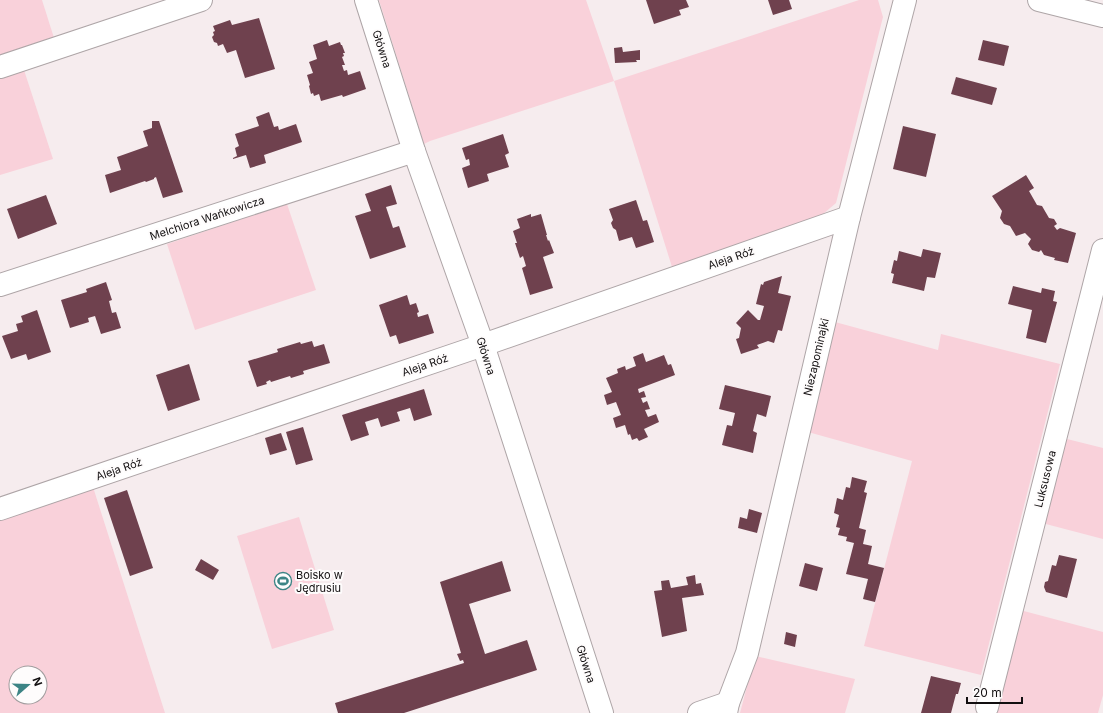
<svg xmlns="http://www.w3.org/2000/svg" width="1103" height="713" font-family="Inter,sans-serif">
<style>
.green{fill:#f9d1da;fill-rule:evenodd}
.building{fill:#6f414e}
.lines{fill:none;stroke-linecap:round;stroke-linejoin:round}
.minor-casing{stroke:#aea5a7;stroke-width:24}
.minor{stroke:#fff;stroke-width:22}
.labels{text-anchor:middle;stroke-width:4;stroke-linejoin:round;paint-order:stroke}
.street-label{font-size:11px;fill:#120f10;stroke:#fefcfc}
.poi-label{font-size:11px;fill:#120f10;stroke:#fefcfc;text-anchor:start}
</style>
<rect width="100%" height="100%" fill="#f6ecee"/>
<g class="green">
<polygon points="0,0 42,0 54,38 0,56"/>
<polygon points="379,0 586,0 614,81 859,0 878,0 883,17 836,203 816,220 672,267 614,81 430,141 424,144"/>
<polygon points="24,70 53,159 0,175 0,78"/>
<polygon points="287,204 316,290 195,330 167,244"/>
<polygon points="835,322 938,350 941,334 1060,364 981,675 864,646 912,461 808,432"/>
<polygon points="1063,438 1103,448 1103,539 1042,523"/>
<path d="M93 487 165 713H0V516ZM16 673H40V697H16Z"/>
<polygon points="299,517 334,630 272,649 237,536"/>
<polygon points="1020,610 1103,632 1103,695 1098,713 994,713"/>
<polygon points="755,656 855,679 845,713 740,713"/>
</g>
<g class="building">
<polygon points="646,0 686,0 689,7 679,10 681,15 654,24"/>
<polygon points="768,0 789,0 792,9 773,15"/>
<polygon points="259,18 275,69 245,78 236,50 227,53 223,44 218,46 217,43 214,42 212,37 214,35 213,32 215,31 213,26 230,20 232,25"/>
<polygon points="327,40 329,46 340,42 341,45 342,45 345,53 343,53 344,56 342,57 345,65 342,65 344,71 347,70 348,75 360,71 366,89 343,97 342,95 321,101 319,94 314,96 313,93 311,94 309,86 310,85 307,75 313,73 309,62 317,59 313,45"/>
<polygon points="983,40 1009,46 1004,66 978,60"/>
<polygon points="622,47 623,52 640,50 640,60 636,60 637,62 615,63 614,48"/>
<polygon points="956,77 997,88 992,105 951,94"/>
<polygon points="269,112 274,127 278,126 279,130 296,124 302,142 264,155 266,163 250,168 246,155 233,159 233,158 237,156 235,148 239,146 235,134 259,126 256,117"/>
<polygon points="152,121 159,121 183,192 163,198 156,177 154,178 154,179 146,182 145,181 110,193 105,175 121,170 117,157 148,146 143,131 152,128"/>
<polygon points="903,126 936,134 926,177 893,169"/>
<polygon points="503,134 509,153 505,155 509,167 487,174 489,181 468,188 462,168 470,165 469,159 466,160 462,148"/>
<polygon points="1026,175 1034,188 1029,191 1037,205 1042,206 1049,218 1054,219 1057,224 1054,226 1057,230 1060,228 1076,233 1068,263 1054,260 1055,258 1044,255 1041,250 1039,252 1032,250 1028,244 1031,239 1025,233 1016,236 1010,226 1004,224 1000,218 1002,211 992,196"/>
<polygon points="391,185 397,204 386,207 393,228 399,226 406,247 370,259 355,216 371,211 365,194"/>
<polygon points="46,195 57,224 18,239 7,209"/>
<polygon points="636,200 643,221 647,220 654,242 636,248 632,237 619,241 616,230 613,228 611,223 613,220 609,209"/>
<polygon points="531,214 531,217 541,214 547,235 546,235 548,241 549,240 554,253 543,257 553,288 530,295 522,268 526,266 523,256 520,258 515,243 517,243 513,231 520,228 517,219"/>
<polygon points="923,249 941,253 935,278 927,277 924,291 892,283 894,274 891,273 894,260 897,261 899,251 921,257"/>
<polygon points="782,276 778,293 791,296 782,331 778,330 774,343 768,341 757,345 759,348 741,354 736,339 739,338 741,328 736,323 748,310 758,320 760,320 764,306 756,304 761,284 763,285 764,282"/>
<polygon points="106,282 112,300 109,301 112,313 116,312 121,328 101,334 95,316 88,318 89,322 70,328 61,300 87,292 86,289"/>
<polygon points="1013,286 1041,293 1042,288 1055,291 1053,301 1057,302 1046,343 1026,338 1032,310 1008,304"/>
<polygon points="407,295 410,305 416,303 419,312 417,313 418,317 428,314 434,333 399,344 396,335 390,337 379,305"/>
<polygon points="37,310 51,352 28,360 26,354 11,359 2,336 18,331 16,324 23,322 21,316"/>
<polygon points="312,341 314,347 324,344 330,363 303,371 304,374 291,378 290,376 271,382 270,380 266,382 267,384 257,387 248,361 278,352 277,349 300,342 301,344"/>
<polygon points="643,353 646,362 664,355 668,365 671,364 675,375 638,389 639,393 644,391 646,397 641,398 643,403 647,401 650,409 645,410 648,417 656,414 659,422 644,429 648,437 639,441 637,438 632,440 630,434 628,435 625,425 616,428 613,418 621,415 616,402 607,405 604,395 612,392 606,378 618,373 617,369 625,366 626,370 636,366 633,357"/>
<polygon points="189,364 200,400 168,411 156,375"/>
<polygon points="725,385 771,396 766,417 757,414 753,431 757,433 753,453 722,445 727,425 732,426 735,413 719,409"/>
<polygon points="424,389 432,415 414,421 410,408 397,412 400,421 381,427 378,418 365,422 369,435 351,441 342,415"/>
<polygon points="303,427 313,460 296,465 286,432"/>
<polygon points="281,433 287,450 270,455 265,438"/>
<polygon points="852,477 867,481 864,492 867,493 859,528 866,530 863,544 872,546 868,564 884,568 875,602 863,599 868,579 846,574 854,543 846,541 847,537 838,535 840,528 836,527 839,515 834,513 837,498 843,500 846,487 850,488"/>
<polygon points="127,490 153,568 130,576 104,498"/>
<polygon points="749,509 762,513 757,533 738,528 740,517 747,519"/>
<polygon points="1059,555 1077,559 1067,598 1046,592 1044,587 1045,582 1048,581 1052,565 1056,566"/>
<polygon points="201,559 219,570 213,580 195,570"/>
<polygon points="502,561 511,591 469,604 485,654 527,640 537,670 404,713 338,713 335,703 464,663 463,660 460,661 457,654 461,653 440,582"/>
<polygon points="805,563 823,568 817,591 799,586"/>
<polygon points="695,575 696,584 701,583 704,595 682,598 687,631 662,637 654,591 662,590 661,581 669,580 671,588 688,585 686,577"/>
<polygon points="786,632 797,635 795,647 784,644"/>
<polygon points="931,676 961,683 958,694 956,694 951,713 921,713"/>
</g>
<g class="lines">
<g class="minor-casing">
<g id="minor">
<polyline points="366,0 414,151 483,345 602,713"/>
<polyline points="1039,0 1103,16"/>
<polyline points="0,67 201,0"/>
<polyline points="0,285 414,151"/>
<polyline points="0,509 483,345 849,217"/>
<polyline points="987,707 1103,250"/>
<polyline points="699,713 728,703"/>
<polyline points="726,713 728,703 747,653 849,217 905,0"/>
</g>
</g>
<use href="#minor" class="minor"/>
</g>
<defs>
<g id="stadium-ring" transform="scale(0.9)"><circle r="9.5" fill="#fefcfc" stroke="#3c8485" stroke-width="1.5"/><path d="M0-5a6.5 5 0 1 0 0 10a6.5 5 0 1 0 0-10ZM-3.5-1.8h7v3.6h-7Z" fill="#3c8485"/></g>
</defs>
<g fill-rule="evenodd">
<use href="#stadium-ring" x="283" y="581"/>
</g>
<g class="labels">
<g class="street-label">
<text transform="translate(382 49) rotate(72)" y="4">Główna</text>
<text transform="translate(207 218) rotate(-18)" y="4">Melchiora Wańkowicza</text>
<text transform="translate(731 258) rotate(-19)" y="4">Aleja Róż</text>
<text transform="translate(486 356) rotate(72)" y="4">Główna</text>
<text transform="translate(816 357) rotate(-77)" y="4">Niezapominajki</text>
<text transform="translate(425 365) rotate(-19)" y="4">Aleja Róż</text>
<text transform="translate(119 469) rotate(-19)" y="4">Aleja Róż</text>
<text transform="translate(1045 479) rotate(-76)" y="4">Luksusowa</text>
<text transform="translate(586 664) rotate(72)" y="4">Główna</text>
</g>
<g class="poi-label">
<text x="296" y="579">Boisko w<tspan x="296" dy="13">Jędrusiu</tspan></text>
</g>
</g>
<g transform="translate(28 685) rotate(70)"><circle r="19" fill="#fefcfc" stroke="#a09d9e"/>
<path d="M0-3L7 15L0 10L-7 15Z" fill="#3c8485"/>
<text y="-6" font-size="11" font-weight="bold" text-anchor="middle" fill="#120f10">N</text>
</g>
<path d="M967 697v6h55v-6" fill="none" stroke="#120f10" stroke-width="2"/>
<text x="973" y="697" font-size="12" fill="#120f10" stroke="#fefcfc" stroke-width="3" paint-order="stroke">20 m</text>
</svg>
